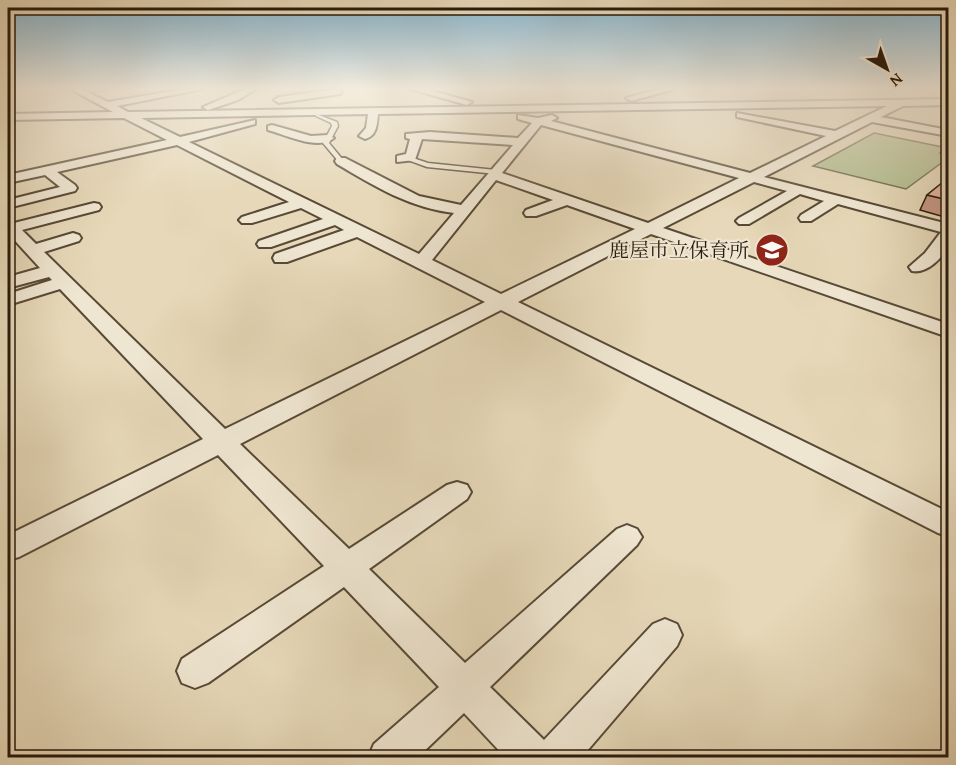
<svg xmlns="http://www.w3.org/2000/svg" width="956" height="765" font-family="'Gentium Book Plus','Noto Serif JP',serif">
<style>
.green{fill:#b4bf90;stroke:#6e6c4e;stroke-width:1.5}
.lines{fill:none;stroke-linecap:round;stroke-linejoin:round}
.service-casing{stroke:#584a37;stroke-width:3}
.minor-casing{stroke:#584a37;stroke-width:4}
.service{fill:#efe6d1;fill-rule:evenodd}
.minor{fill:#efe6d1;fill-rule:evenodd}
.wall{fill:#c69986;stroke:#291a0c;stroke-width:1.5}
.building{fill:#e6b29c;stroke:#291a0c;stroke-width:1.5}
.labels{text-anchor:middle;stroke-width:4.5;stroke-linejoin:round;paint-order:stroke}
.far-poi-label{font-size:20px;fill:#291a0c;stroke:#efe6d1;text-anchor:end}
</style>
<rect width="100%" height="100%" fill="#e6d8b8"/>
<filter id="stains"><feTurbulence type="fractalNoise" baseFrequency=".00333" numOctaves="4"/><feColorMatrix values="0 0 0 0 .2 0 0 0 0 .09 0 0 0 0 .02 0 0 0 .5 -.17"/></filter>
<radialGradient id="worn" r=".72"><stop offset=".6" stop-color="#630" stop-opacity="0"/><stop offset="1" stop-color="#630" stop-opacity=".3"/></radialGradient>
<polygon class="green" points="874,133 947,148 940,153 948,155 948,158 906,189 813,166"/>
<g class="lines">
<g class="service-casing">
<g id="service">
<polygon points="96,89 108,89 81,93 79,92"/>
<polygon points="316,114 337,122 338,126 329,143 343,160 343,162 339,162 323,143 332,126 331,123 316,116"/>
<polygon points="407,156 428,163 496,170 499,172 496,174 427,167 405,159 405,157"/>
</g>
</g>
<g class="minor-casing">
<g id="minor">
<path d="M70 89H81L108 102 184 89H203L117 106 128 112 948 99V105L903 106 881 117 948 130V136L872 122 764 177 948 224C948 230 950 239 948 244 944 258 926 274 912 271L909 267 925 253 941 232 838 204 811 221H801L799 218 801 215 824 201 800 194 749 224H739L736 221 739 218 787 191 754 182 663 228 948 324V337L651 234 518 302 948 512V536L938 533 501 310 240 444 349 549 447 485 457 482 467 485 471 492 467 499 369 569 465 663 617 529 627 525 637 529 642 537 637 545 490 687 544 740 653 624 665 619 677 624 682 635 677 646 581 758H506L464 713 417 758H368L374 744 439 687 344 587 208 683 195 688 182 683 177 671 182 659 324 566 218 455 19 557 8 560V535L203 439 60 289 8 305V294L52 280 49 277 8 288V277L40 268 8 233V221L14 223 94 203 99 204 101 207 99 210 22 230 36 244 73 233 79 235 81 238 79 241 44 252 225 429 485 302 357 237 287 262H275L273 258 275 254 344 230 335 225 271 247H259L257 244 259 241 323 219 301 208 252 223H242L239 220 242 217 289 202 177 145 57 172 75 185 77 188 75 191 8 208V200L60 187 45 175 8 183V175L167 140 124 118 8 120V114L113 112ZM887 106 835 131 737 113V117L826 136 750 173 551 121 557 118 552 115 538 118 518 115V119L532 123 518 138 430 132 406 134V138L410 139 406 154 397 156V162L415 160 422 139 513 145 461 205 419 196 345 158H337L335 161 337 164C374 186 410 208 454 213L419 254 189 142 255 124V120L180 137 141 118 368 114 366 128 359 136 365 139C377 136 377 124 378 114ZM541 125 739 178 648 223 502 173ZM496 180 553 200 526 210 524 213 526 216H536L567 205 635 229 501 294 432 260Z"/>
<polygon points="245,89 256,89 238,100 208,110 203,107"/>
<polygon points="337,89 342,92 340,94 279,103 274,100 279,97"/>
<polygon points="411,89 426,89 472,102 467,105"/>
<polygon points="659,89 675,89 631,101 626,98"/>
<path d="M272 125 311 136 328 135 334 138C318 151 286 135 268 130V126Z"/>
</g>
</g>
<use href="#service" class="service"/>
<use href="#minor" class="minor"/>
</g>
<polygon class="wall" points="948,178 948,218 920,210 927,195"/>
<polygon class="building" points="948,178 948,200 927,195"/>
<linearGradient id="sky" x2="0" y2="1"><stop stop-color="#87b6d0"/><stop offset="0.45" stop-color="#f4eddf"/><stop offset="1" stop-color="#f4eddf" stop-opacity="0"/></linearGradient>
<rect width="956" height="196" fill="url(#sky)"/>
<defs>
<g id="school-disc" transform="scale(1.725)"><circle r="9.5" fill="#8f2418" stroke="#efe6d1"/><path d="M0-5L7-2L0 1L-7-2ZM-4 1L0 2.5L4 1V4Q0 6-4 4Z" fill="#fff"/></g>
</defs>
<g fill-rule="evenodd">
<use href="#school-disc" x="772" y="250"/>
</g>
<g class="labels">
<g class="far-poi-label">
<text x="749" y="257">鹿屋市立保育所</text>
</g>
</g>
<rect width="956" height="765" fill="none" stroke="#e6d8b8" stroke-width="30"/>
<rect x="9" y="9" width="938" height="747" fill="none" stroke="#291a0c" stroke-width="3"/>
<rect x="15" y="15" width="926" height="735" fill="none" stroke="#291a0c" stroke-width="1.5"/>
<g transform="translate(887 69) rotate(140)" stroke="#efe6d1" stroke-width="4.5" paint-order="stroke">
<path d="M0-4.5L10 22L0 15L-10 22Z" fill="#291a0c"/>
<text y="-9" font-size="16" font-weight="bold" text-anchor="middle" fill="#291a0c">N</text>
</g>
<rect width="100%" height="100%" filter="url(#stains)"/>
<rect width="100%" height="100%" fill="url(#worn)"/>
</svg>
